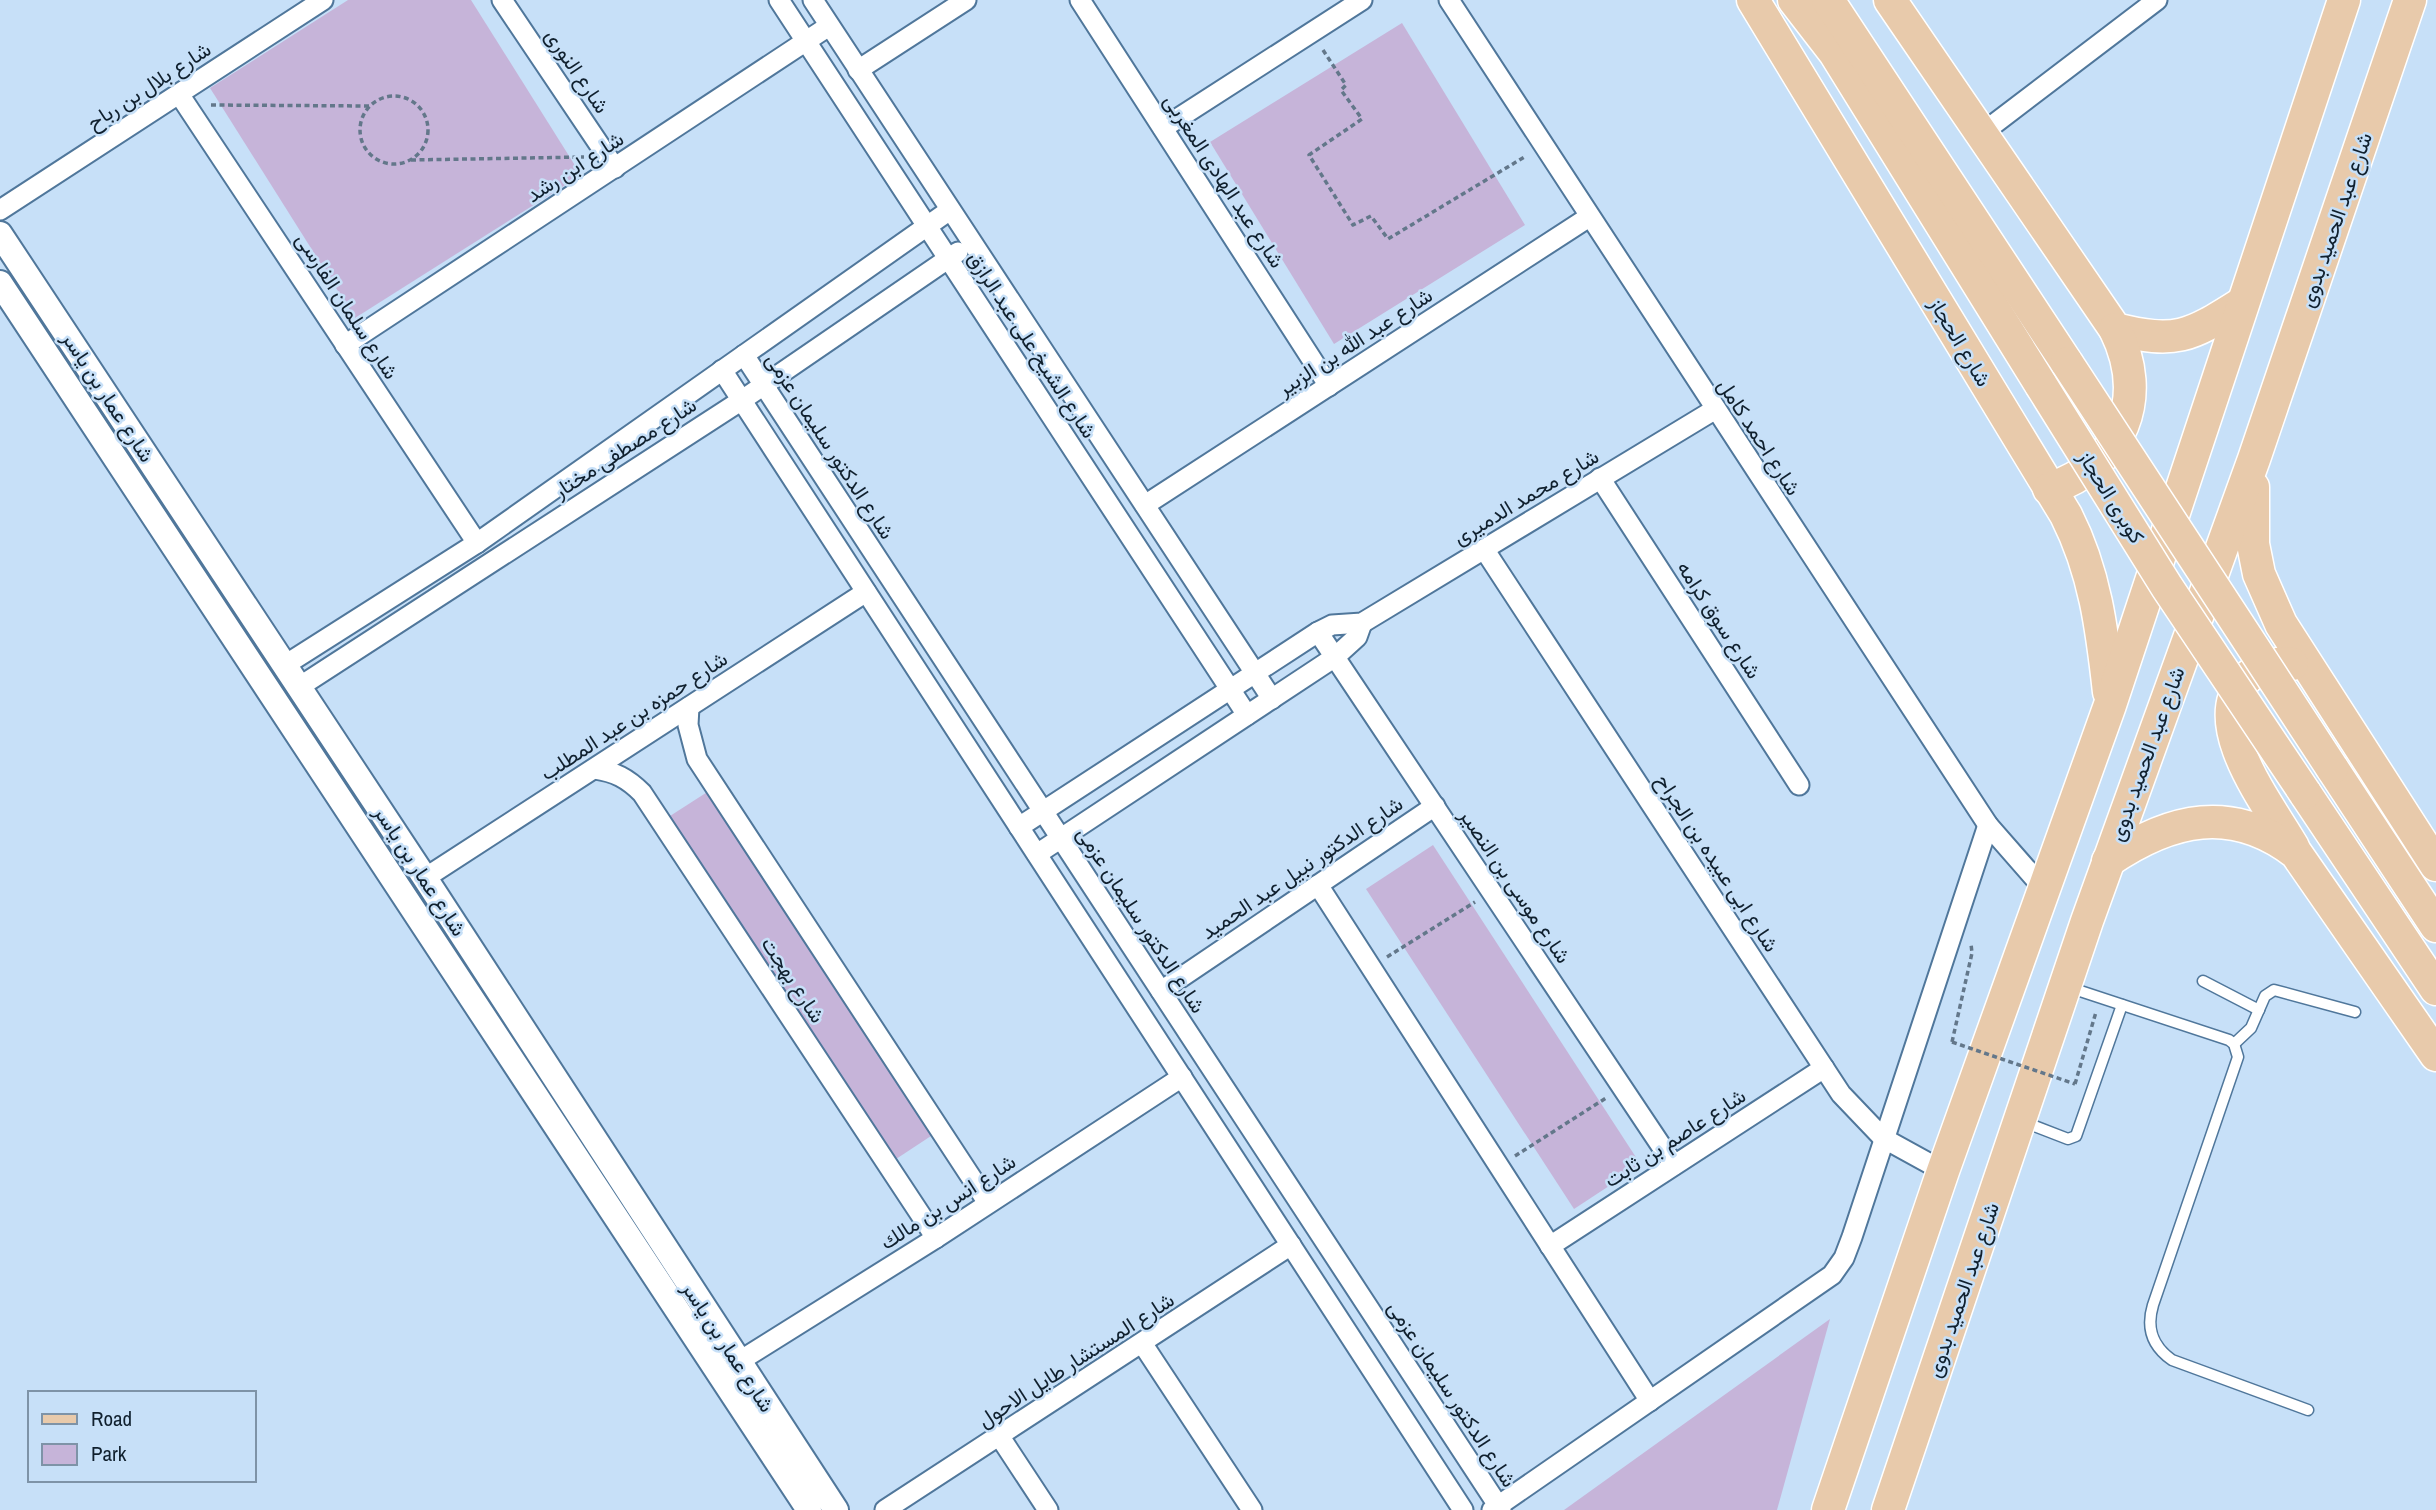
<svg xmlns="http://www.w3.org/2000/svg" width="2436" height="1510" font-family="'Archivo Narrow',Vazirmatn,sans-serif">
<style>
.green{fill:#c6b4d9}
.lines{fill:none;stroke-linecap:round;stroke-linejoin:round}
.service-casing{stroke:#50779b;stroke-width:13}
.minor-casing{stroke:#50779b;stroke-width:23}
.tertiary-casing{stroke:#50779b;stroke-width:28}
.primary-casing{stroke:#fff;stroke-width:35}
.path{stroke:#63778a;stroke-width:3.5;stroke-dasharray:5 3.5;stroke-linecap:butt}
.service{stroke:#fff;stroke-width:10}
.minor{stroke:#fff;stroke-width:19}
.tertiary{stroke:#fff;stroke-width:24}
.primary{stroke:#e8caab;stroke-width:32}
.primary-bridge-casing{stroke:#fff;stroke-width:35;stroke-linecap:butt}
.path-bridge{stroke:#63778a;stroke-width:3.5;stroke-dasharray:5 3.5;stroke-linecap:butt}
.primary-bridge{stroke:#e8caab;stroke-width:32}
.labels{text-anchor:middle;stroke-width:5;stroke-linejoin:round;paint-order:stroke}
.street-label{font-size:21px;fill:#10202e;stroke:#c7e0f8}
</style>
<rect width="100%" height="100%" fill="#c7e0f8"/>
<g class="green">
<polygon points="348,0 471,0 581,175 355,318 210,88"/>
<polygon points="1402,23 1525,225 1334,344 1210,142"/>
<polygon points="712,789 931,1136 890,1163 670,816"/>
<polygon points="1433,845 1641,1165 1574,1209 1366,889"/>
<polygon points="1830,1319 1777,1510 1564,1510"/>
</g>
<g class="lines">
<g class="service-casing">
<g id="service">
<polyline points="2203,981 2259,1010"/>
<path d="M2068 987 2229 1040 2234 1044 2238 1057 2153 1305C2146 1328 2152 1346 2172 1360L2308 1410"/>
<polyline points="2234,1044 2251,1028 2265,996 2274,990 2355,1012"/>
<polyline points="2024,1122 2068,1139 2076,1136 2122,1005"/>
</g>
</g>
<g class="minor-casing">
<g id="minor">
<polyline points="502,0 615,168"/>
<polyline points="779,0 1247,715"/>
<polyline points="813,0 1272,699"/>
<polyline points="1080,0 1329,386"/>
<polyline points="1449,0 1988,825 2044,889"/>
<polyline points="858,70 966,0"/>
<polyline points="179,94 477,543"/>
<polyline points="1163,128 1362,0"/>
<polyline points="1981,134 2157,0"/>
<polyline points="0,210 323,0"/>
<polyline points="345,345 829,26"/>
<polyline points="744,355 1501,1510"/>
<polyline points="722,370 1463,1510"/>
<polyline points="1600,478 1799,785"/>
<polyline points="1145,505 1589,217"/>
<polyline points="1484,549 1841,1094 1883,1138 1943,1171"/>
<polyline points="1318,632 1674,1165"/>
<polyline points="285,665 477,543 950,210"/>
<polyline points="299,687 742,400 958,252"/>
<polyline points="689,707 688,725 697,759 988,1203"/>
<path d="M595 769C615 772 627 778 642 793L936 1238"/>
<polyline points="1019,827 1318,632 1332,625 1362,623 1714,410"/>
<polyline points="1037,854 1335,657 1357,637 1362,623"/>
<polyline points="425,878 866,592"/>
<polyline points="1318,885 1650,1401"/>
<polyline points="1161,991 1435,806"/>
<polyline points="1550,1246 1824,1068"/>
<polyline points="1142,1343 1252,1510"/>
<polyline points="738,1362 936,1238 1182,1077"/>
<polyline points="1000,1437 1048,1510"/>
<polyline points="885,1510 1291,1245"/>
<polyline points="1492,1510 1832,1275 1844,1258 1852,1237 1988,825"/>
</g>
</g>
<g class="tertiary-casing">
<g id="tertiary">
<polyline points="0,234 425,878 836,1510"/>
<polyline points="0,283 809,1510"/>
</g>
</g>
<g class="primary-casing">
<g id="primary">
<path d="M1753 0 2066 515C2095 572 2102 629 2109 692"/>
<polyline points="1794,0 1835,53 2041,385"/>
<polyline points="1828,0 2067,363"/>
<path d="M1890 0 2115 329C2176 344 2189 337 2241 304"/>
<polyline points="2253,487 2253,544 2259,574 2281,624 2436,865"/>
<path d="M2049 489C2123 464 2149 398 2115 329"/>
<path d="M2292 664C2274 662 2256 667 2243 682 2206 726 2269 805 2293 847"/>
<polyline points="2332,768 2436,926"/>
<polyline points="2305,793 2436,989"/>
<path d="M2108 861C2171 818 2232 804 2296 853L2436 1055"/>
<polyline points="1828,1510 1943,1171 2110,705 2344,0"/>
<polyline points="1888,1510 2087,921 2254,459 2410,0"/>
</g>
</g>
<g class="path">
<polyline points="1323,50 1346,85 1341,90 1362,119 1309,155 1353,225 1371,216 1388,239 1526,156"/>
<circle cx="394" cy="130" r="34"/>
<polyline points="211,105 370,106"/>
<polyline points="411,160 584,157"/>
<polyline points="1387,957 1475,902"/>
<polyline points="1952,1042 1972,953 1971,944"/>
<polyline points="2075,1084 2096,1012"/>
<polyline points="1515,1156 1606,1098"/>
</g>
<use href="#service" class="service"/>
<use href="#minor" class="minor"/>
<use href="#tertiary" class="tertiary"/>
<use href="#primary" class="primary"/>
<g class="primary-bridge-casing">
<g id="primary-bridge">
<polyline points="2067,363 2332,768"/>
<polyline points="2041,385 2167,587 2305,793"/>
</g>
</g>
<polyline class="path-bridge" points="1952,1042 2075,1084"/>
<use href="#primary-bridge" class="primary-bridge"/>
</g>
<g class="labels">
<g class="street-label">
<text transform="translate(577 71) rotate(56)" y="7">شارع النورى</text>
<text transform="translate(149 86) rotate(-33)" y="7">شارع بلال بن رباح</text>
<text transform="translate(575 167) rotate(-33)" y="7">شارع ابن رشد</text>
<text transform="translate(1224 181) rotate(57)" y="7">شارع عبد الهادى المغربى</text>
<text transform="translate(2336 220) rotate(-71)" y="7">شارع عبد الحميد بدوى</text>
<text transform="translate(347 306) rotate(57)" y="7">شارع سلمان الفارسى</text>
<text transform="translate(1355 342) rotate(-33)" y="7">شارع عبد الله بن الزبير</text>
<text transform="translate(1960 342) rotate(59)" y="7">شارع الحجاز</text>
<text transform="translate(1032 345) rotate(57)" y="7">شارع الشيخ على عبد الرازق</text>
<text transform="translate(108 397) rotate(57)" y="7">شارع عمار بن ياسر</text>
<text transform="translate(1759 437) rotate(57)" y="7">شارع احمد كامل</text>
<text transform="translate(830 446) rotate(57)" y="7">شارع الدكتور سليمان عزمى</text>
<text transform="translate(625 448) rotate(-33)" y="7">شارع مصطفى مختار</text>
<text transform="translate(1526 497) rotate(-31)" y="7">شارع محمد الدميرى</text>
<text transform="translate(2111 497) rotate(58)" y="7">كوبرى الحجاز</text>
<text transform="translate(1719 620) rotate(57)" y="7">شارع سوق كرامه</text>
<text transform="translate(634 716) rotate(-33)" y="7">شارع حمزه بن عبد المطلب</text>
<text transform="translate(2147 754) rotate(-70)" y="7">شارع عبد الحميد بدوى</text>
<text transform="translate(1717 863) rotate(57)" y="7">شارع ابى عبيده بن الجراح</text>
<text transform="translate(1302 868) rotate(-34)" y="7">شارع الدكتور نبيل عبد الحميد</text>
<text transform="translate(420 871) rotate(57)" y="7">شارع عمار بن ياسر</text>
<text transform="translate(1515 886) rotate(56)" y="7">شارع موسى بن النصير</text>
<text transform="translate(1141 920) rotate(57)" y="7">شارع الدكتور سليمان عزمى</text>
<text transform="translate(793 980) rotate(57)" y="7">شارع بهجت</text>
<text transform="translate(1675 1138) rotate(-33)" y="7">شارع عاصم بن ثابت</text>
<text transform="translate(948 1202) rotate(-33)" y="7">شارع انس بن مالك</text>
<text transform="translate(1963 1290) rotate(-71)" y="7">شارع عبد الحميد بدوى</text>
<text transform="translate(728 1347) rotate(57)" y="7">شارع عمار بن ياسر</text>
<text transform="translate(1076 1360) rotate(-33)" y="7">شارع المستشار طايل الاحول</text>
<text transform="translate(1452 1394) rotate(57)" y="7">شارع الدكتور سليمان عزمى</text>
</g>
</g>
<rect x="28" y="1391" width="228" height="91" fill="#c7e0f8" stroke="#7e93a7" stroke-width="2"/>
<rect x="42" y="1414" width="35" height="10" fill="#e8caab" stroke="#7e93a7" stroke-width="2"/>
<text x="91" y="1426" font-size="21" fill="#10202e">Road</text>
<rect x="42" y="1444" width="35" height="21" fill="#c6b4d9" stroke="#7e93a7" stroke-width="2"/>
<text x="91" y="1461" font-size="21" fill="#10202e">Park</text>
</svg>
